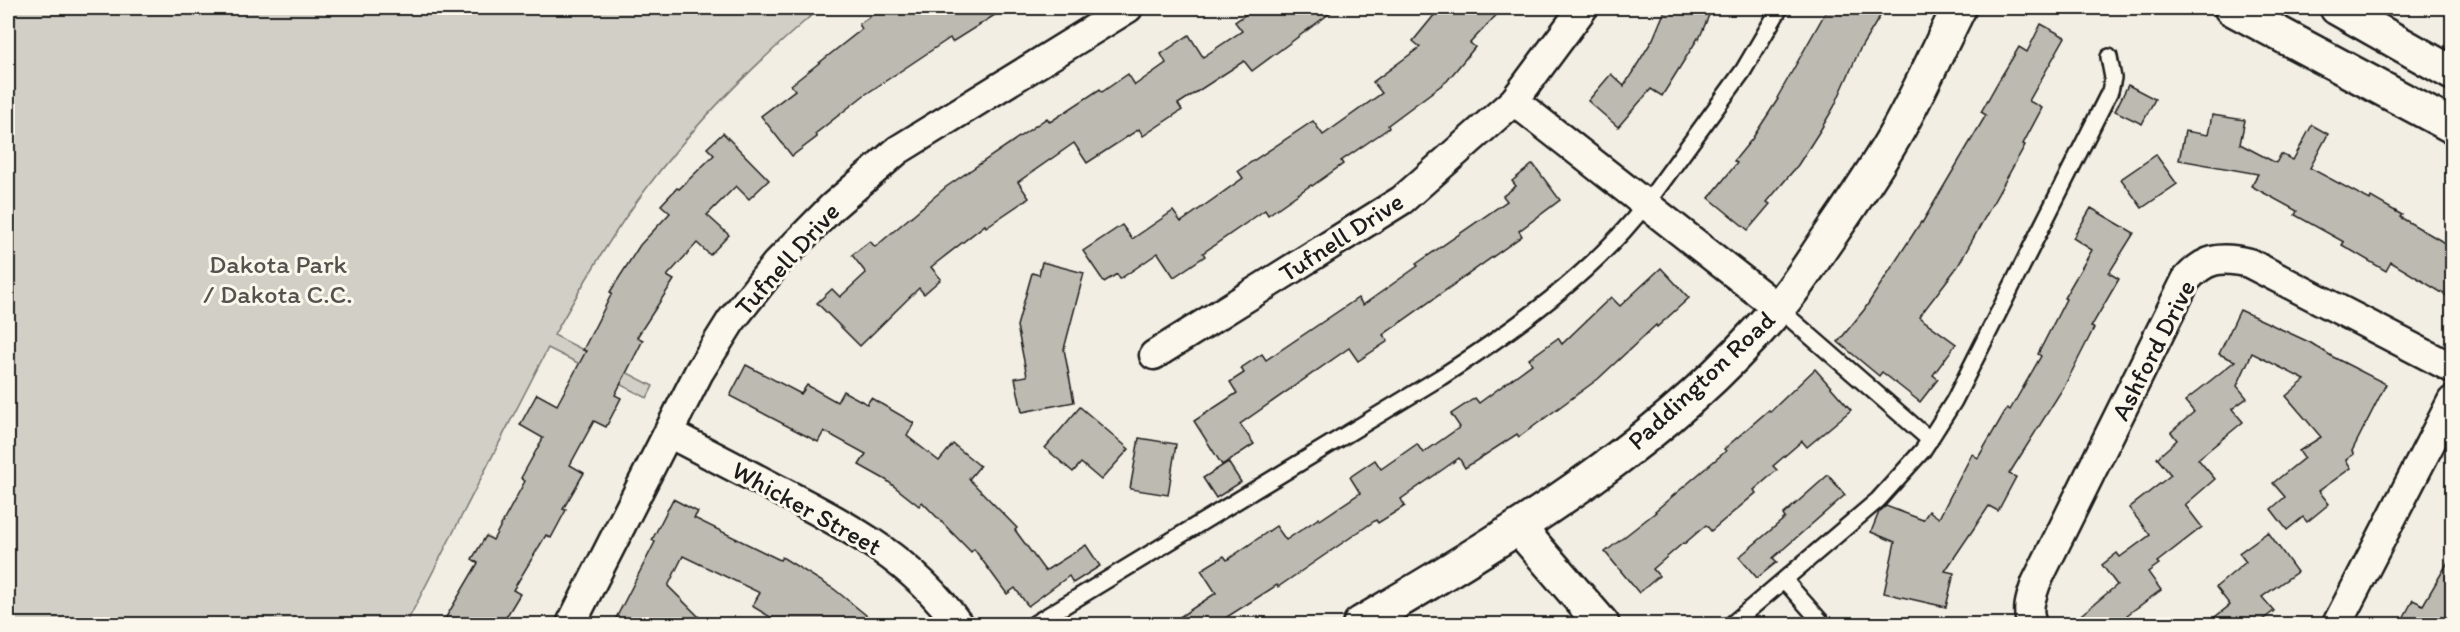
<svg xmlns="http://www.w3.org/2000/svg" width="2460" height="632" font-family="Itim,sans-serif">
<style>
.green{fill:#d2cfc6;stroke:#777671;stroke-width:1.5}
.building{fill:#bdbab1;stroke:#1c1c1c;stroke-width:1.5}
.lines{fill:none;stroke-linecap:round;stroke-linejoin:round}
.lane-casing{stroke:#1c1c1c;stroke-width:20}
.street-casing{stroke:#1c1c1c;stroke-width:33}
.secondary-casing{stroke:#1c1c1c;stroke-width:38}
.lane{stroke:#fbf7ec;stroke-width:15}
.street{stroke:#fbf7ec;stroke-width:28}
.secondary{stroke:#fbf7ec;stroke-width:33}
.labels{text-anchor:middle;stroke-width:6;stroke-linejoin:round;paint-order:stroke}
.street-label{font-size:26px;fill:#1c1c1c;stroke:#fbf7ec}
.park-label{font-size:26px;fill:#53524f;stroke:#fbf7ec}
</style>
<rect width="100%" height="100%" fill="#f2eee4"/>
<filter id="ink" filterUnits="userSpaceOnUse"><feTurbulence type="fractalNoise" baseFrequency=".0167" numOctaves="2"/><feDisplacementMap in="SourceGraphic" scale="12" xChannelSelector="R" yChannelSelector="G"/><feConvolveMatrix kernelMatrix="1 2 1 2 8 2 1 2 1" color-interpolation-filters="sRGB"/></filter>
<g filter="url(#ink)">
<path class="green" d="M8 8H820C758 61 698 119 649 185 613 232 583 284 554 335L653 386 647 398 548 348 406 624H8Z"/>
<g class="building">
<polygon points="883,8 1006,8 952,42 950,38 863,96 815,134 817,137 792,156 761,116 795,90 791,85 862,29 859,24"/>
<polygon points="1255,8 1337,8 1252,71 1244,61 1178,104 1182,110 1143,136 1139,129 1087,163 1074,143 1018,182 1029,198 986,227 985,225 931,267 941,279 924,294 919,288 860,346 817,303 832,289 840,297 866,273 852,255 870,241 875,247 946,187 1047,118 1050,122 1100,89 1102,92 1128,74 1135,85 1166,63 1161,54 1189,35 1203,57 1242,31 1235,22"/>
<polygon points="1440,8 1503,8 1470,43 1475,47 1447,81 1388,125 1389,128 1341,161 1343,164 1312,186 1311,185 1268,215 1265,210 1203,253 1205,256 1174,277 1158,253 1120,279 1117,274 1104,282 1083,251 1122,225 1132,239 1173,211 1181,222 1243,178 1238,171 1313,121 1323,135 1382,93 1373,82 1420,47 1413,41"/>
<polygon points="1666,8 1712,8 1699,39 1698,38 1662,96 1651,89 1618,127 1588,101 1611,74 1624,86 1653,39"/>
<polygon points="1828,8 1885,8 1860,49 1834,107 1821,129 1798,165 1767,202 1770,204 1748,230 1709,198 1737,163 1734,161 1752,139 1778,99 1777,98"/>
<polygon points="2041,24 2065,37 2029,101 2042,108 2023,144 2025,145 1958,266 1919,317 1956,344 1933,375 1938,379 1920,402 1882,372 1879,376 1838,342 1864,310 1921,222 1922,223 1986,115 1981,112 1998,82 2019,47 2027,52"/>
<polygon points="2128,85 2155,99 2142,124 2115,111"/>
<polygon points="2212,115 2245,120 2240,144 2276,163 2281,154 2293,160 2312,125 2328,134 2310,168 2370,200 2371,197 2402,215 2400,217 2452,247 2452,299 2391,262 2386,271 2342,245 2344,242 2295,215 2297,211 2251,186 2258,174 2179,160 2185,131 2208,135"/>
<polygon points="723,133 769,180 749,199 736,186 707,215 729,235 710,255 697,243 667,276 674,280 637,337 643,340 615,395 621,398 606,427 594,421 570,465 584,473 563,509 566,510 551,538 546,535 513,590 520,594 502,624 442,624 478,563 472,559 486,536 493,540 525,481 521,478 543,438 520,425 537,394 557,405 586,351 583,350 612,293 610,292 640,245 670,213 661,205 677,188 679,189 714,155 707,148"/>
<polygon points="2156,155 2177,184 2142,208 2121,179"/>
<polygon points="1533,164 1560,200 1519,231 1522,236 1383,335 1388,341 1358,361 1349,348 1240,424 1254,444 1222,465 1194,421 1237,393 1230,382 1244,373 1241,368 1262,354 1266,360 1358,298 1363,305 1418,266 1416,264 1507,201 1503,196 1516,186 1512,181"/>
<polygon points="2091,208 2134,233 2109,273 2119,279 2091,327 2094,328 2065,385 2009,474 2016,477 1998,511 1989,506 1945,571 1954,573 1946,607 1884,593 1895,542 1871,532 1879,512 1886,506 1923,520 1929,511 1939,518 1972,454 1978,458 2007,408 2010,410 2041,356 2038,354 2066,299 2064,298 2092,250 2073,238"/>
<polygon points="1042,262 1084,273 1064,349 1074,402 1022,412 1015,378 1027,376 1017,326 1032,273 1039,275"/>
<polygon points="1661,268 1689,298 1657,327 1656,325 1598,379 1519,437 1517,434 1465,468 1459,458 1401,499 1405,506 1378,523 1376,520 1278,587 1277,585 1216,624 1169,624 1216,593 1201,570 1224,556 1227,560 1276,526 1286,540 1319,518 1320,520 1360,493 1350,477 1375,460 1381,469 1417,444 1423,453 1460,427 1451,414 1475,398 1479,403 1532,364 1529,359 1558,338 1562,344 1611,297 1620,306"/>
<polygon points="2240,310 2311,343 2333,357 2386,384 2352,451 2354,454 2346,460 2351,468 2319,491 2329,504 2307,522 2303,517 2287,530 2271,509 2285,497 2273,483 2304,458 2299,451 2321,437 2286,396 2305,380 2252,353 2237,386 2247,398 2232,409 2243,422 2198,459 2215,479 2185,505 2202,527 2157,562 2159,564 2148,572 2161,590 2127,615 2135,624 2070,624 2117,585 2102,565 2117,553 2120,557 2150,535 2129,508 2171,475 2157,458 2177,440 2171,432 2194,412 2185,401 2235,361 2219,354"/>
<polygon points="746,365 801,394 807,385 837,402 843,391 867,404 871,398 914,423 907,436 939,461 953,444 980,466 969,479 1017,528 1015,530 1045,571 1086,545 1100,566 1073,583 1069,576 1028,606 1015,588 1007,594 974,549 971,552 922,502 919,506 886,480 859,465 866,454 824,431 818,442 730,396"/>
<polygon points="1815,369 1851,410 1807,447 1802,441 1773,466 1777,470 1754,490 1756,493 1711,531 1706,525 1684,544 1683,543 1653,569 1659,576 1639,593 1605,552 1656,512 1655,511 1726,451 1724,449 1769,410 1770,412"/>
<polygon points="1080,407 1129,449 1101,480 1081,463 1073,472 1045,448"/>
<polygon points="1139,438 1176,444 1168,495 1130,489"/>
<polygon points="1228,462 1241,482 1216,498 1203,478"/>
<polygon points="1828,475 1845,495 1773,558 1777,562 1757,578 1739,557 1785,518 1783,515"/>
<polygon points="673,499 698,512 694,518 780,560 782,557 834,589 877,624 782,624 752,606 760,593 683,556 668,586 706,624 613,624 655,542 652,540"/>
<polygon points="2268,532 2297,572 2262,597 2274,611 2257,624 2206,624 2230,605 2216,587 2246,562 2239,553"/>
<polygon points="2452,555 2452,606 2447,617 2452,620 2452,624 2400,624 2413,600 2423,605"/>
</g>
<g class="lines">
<g class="lane-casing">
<g id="lane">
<polyline points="1778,308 1930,440"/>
<polyline points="1785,581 1823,624"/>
<path d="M1034 624 1441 377C1515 329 1592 274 1646 204L1743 71 1780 8"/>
<polyline points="1732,624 1878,500 1923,450 1954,401 2110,91 2113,78 2109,57"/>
</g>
</g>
<g class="street-casing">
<g id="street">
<polyline points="1514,101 1778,308"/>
<polyline points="1154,355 1402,200 1514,101 1583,8"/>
<path d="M669 433C708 453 747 474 786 494 853 529 913 561 958 624"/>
<polyline points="571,624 699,372 731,321 776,264 832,207 898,150 1128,8"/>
<path d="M2032 624C2026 610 2031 598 2036 583L2186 280C2205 258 2221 256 2249 263L2452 368"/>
<polyline points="2337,624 2452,401"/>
</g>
</g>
<g class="secondary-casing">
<g id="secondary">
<polyline points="2231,8 2452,126"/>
<polyline points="2337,8 2452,73"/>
<polyline points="1519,528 1602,624"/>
<path d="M1360 624C1509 535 1664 445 1777 309 1794 290 1808 268 1822 247 1847 211 1872 175 1894 137 1918 95 1938 50 1959 8"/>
</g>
</g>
<use href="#lane" class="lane"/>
<use href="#street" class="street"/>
<use href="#secondary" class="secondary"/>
</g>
</g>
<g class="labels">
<g class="street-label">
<text transform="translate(1341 237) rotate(-33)" y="9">Tufnell Drive</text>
<text transform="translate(787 259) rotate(-48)" y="9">Tufnell Drive</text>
<text transform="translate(2153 350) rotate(-63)" y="9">Ashford Drive</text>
<text transform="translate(1701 380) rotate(-43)" y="9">Paddington Road</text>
<text transform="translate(807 508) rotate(29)" y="9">Whicker Street</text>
</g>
<g class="park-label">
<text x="278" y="273">Dakota Park<tspan x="278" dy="30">/ Dakota C.C.</tspan></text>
</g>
</g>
<rect width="2460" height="632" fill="none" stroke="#fbf7ec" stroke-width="30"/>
<rect x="15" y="15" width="2430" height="602" fill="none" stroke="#1c1c1c" stroke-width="2" filter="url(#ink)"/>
</svg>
